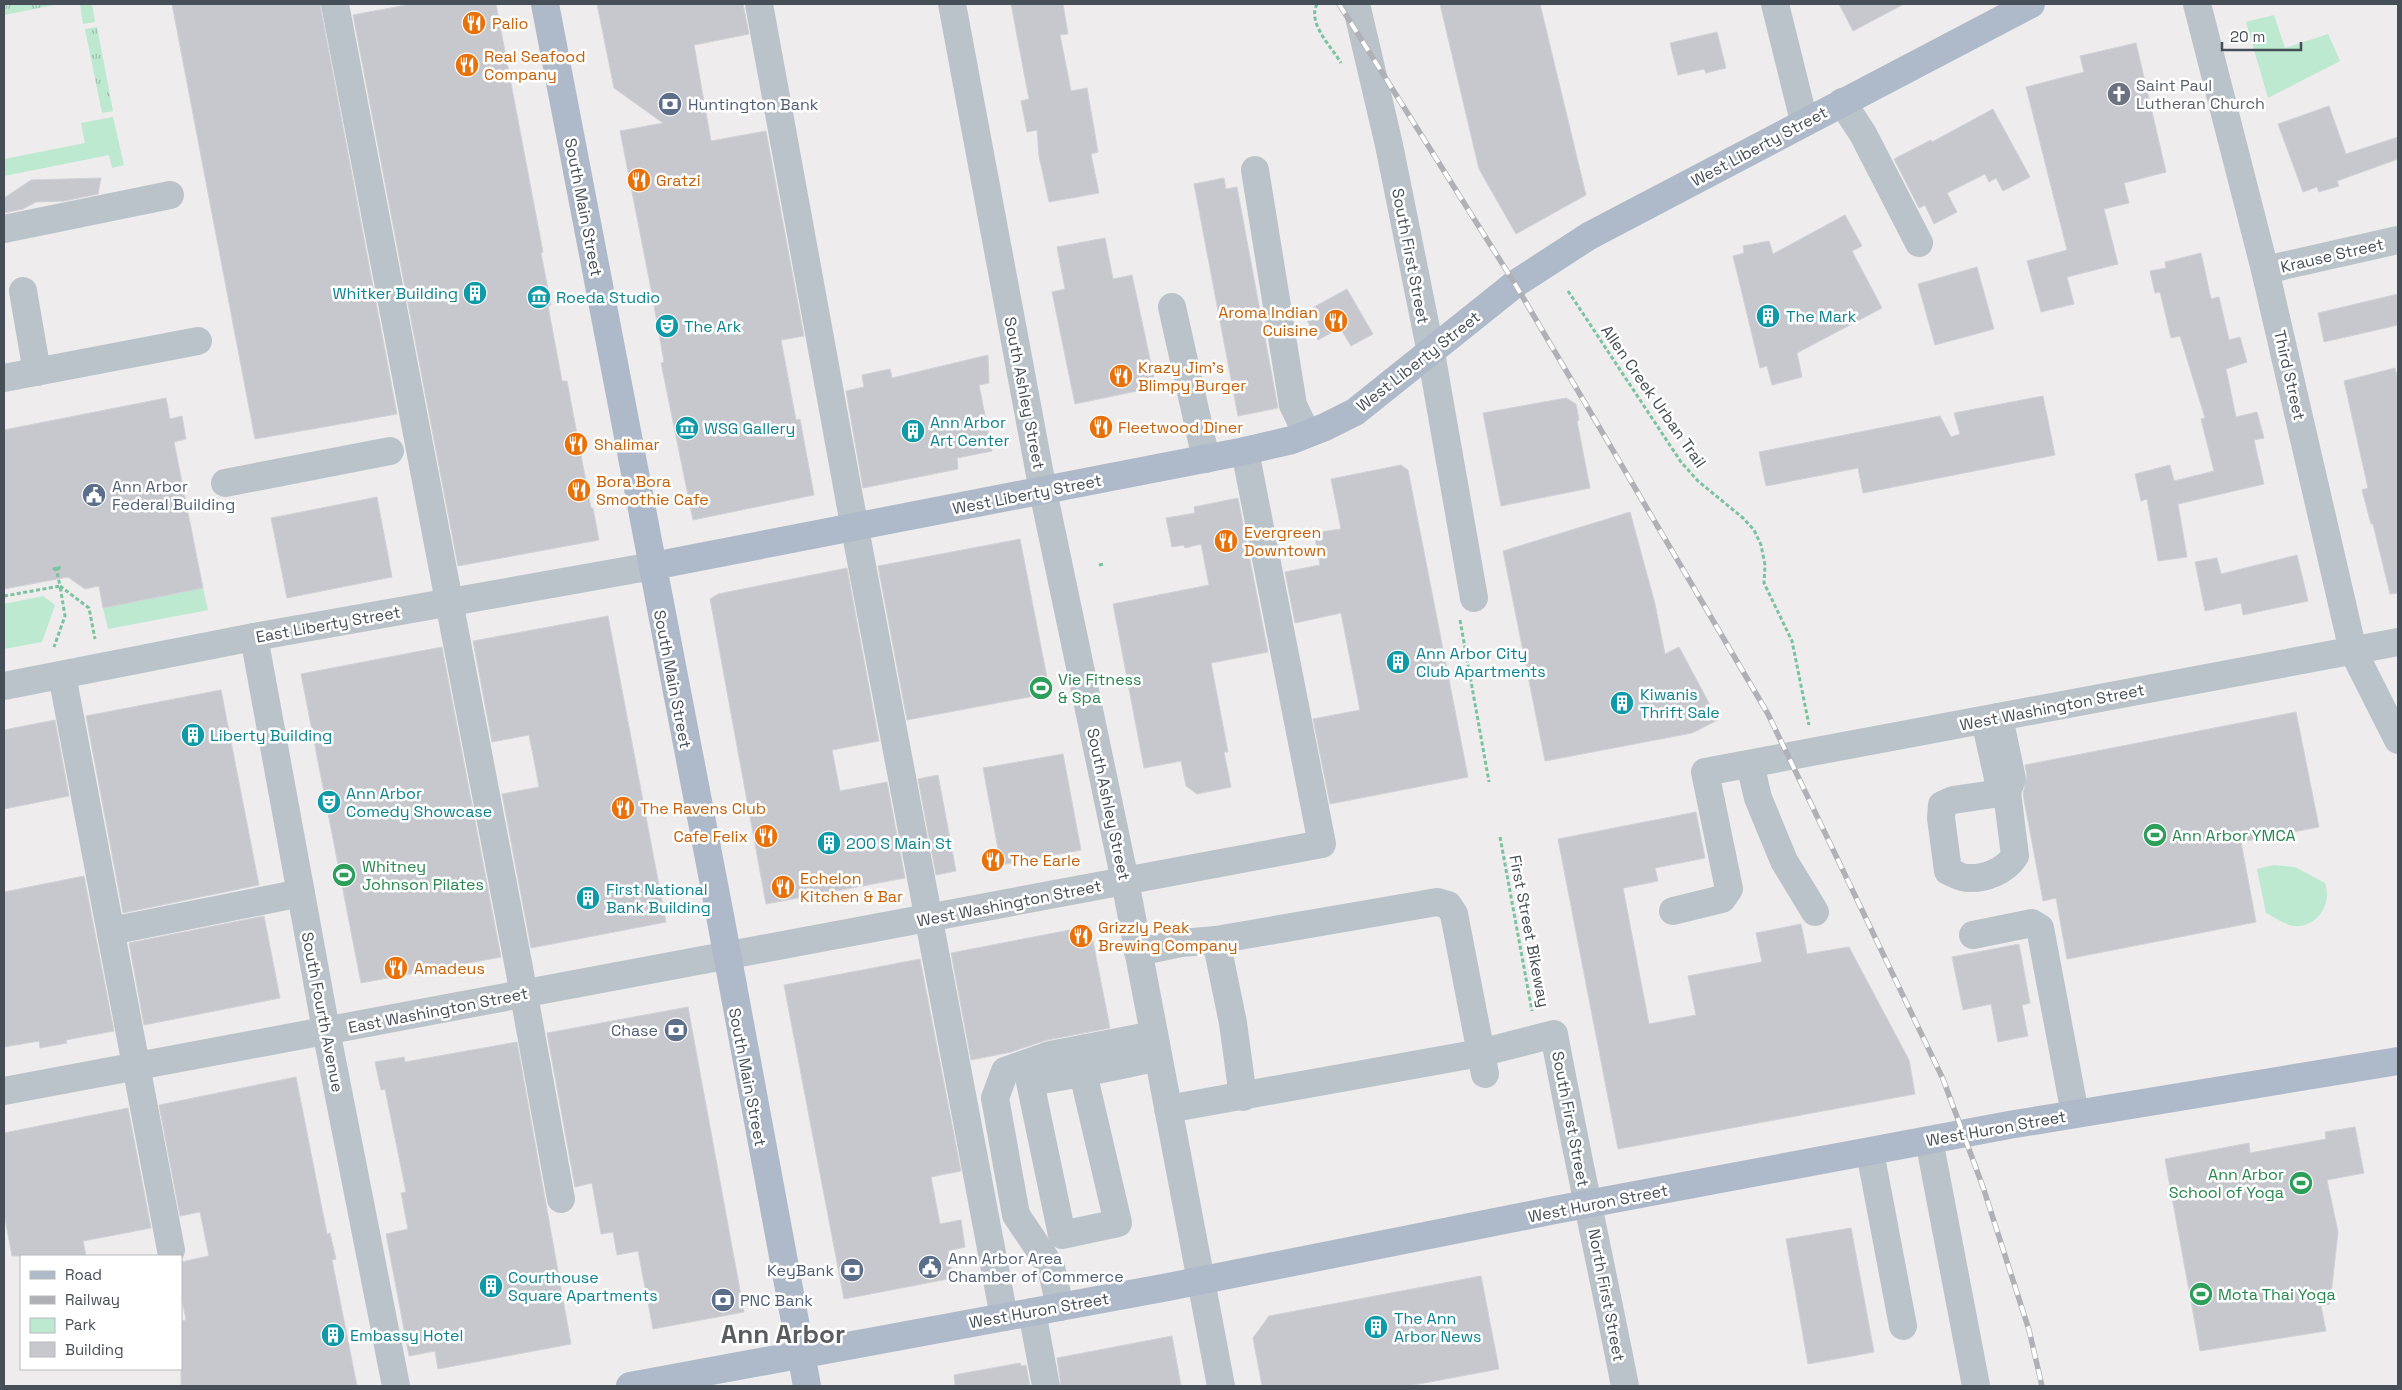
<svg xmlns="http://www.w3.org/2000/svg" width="2402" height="1390" font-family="'Space Grotesk',sans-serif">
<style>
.grass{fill:url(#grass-tufts)}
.green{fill:#bde9d0}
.building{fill:#c7c8ce;stroke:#d0d2d7}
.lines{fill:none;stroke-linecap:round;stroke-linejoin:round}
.path{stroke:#79c3a1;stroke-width:3;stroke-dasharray:4 2.5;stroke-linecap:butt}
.minor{stroke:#bbc3ca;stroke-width:28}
.major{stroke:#aebac9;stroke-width:28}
.rail-casing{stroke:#afb1b6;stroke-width:5.5}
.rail{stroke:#fff;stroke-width:4;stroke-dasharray:11;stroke-linecap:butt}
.labels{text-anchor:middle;stroke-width:5;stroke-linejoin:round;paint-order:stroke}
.food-label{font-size:16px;fill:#c56008;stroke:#fff;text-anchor:start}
.worship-label{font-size:16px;fill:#5b616d;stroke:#fff;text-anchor:start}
.service-label{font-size:16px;fill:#4e5e75;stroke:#fff;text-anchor:start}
.street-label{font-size:16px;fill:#464f57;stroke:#fff}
.culture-label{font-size:16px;fill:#0d838f;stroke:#fff;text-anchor:start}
.leisure-label{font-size:16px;fill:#27864d;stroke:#fff;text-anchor:start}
.town-label{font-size:26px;font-weight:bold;fill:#595c60;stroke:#fff}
</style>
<defs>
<pattern id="grass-tufts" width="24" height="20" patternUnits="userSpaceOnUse" patternTransform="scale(1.25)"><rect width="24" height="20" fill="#bde9d0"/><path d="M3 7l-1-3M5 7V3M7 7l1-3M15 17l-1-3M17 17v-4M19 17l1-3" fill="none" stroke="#9bbfac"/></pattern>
</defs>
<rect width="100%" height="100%" fill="#eeecec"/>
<g class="grass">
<polygon points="54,4 54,5 4,15 4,5"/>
<polygon points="97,27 113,111 102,113 85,29"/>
</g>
<g class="green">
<polygon points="80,4 92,4 95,22 83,24"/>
<polygon points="2274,15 2285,48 2328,34 2340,61 2268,98 2246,22"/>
<polygon points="113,117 124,165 112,168 109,155 4,176 4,159 85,143 81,123"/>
<polygon points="203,588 208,610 108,629 103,608"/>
<polygon points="43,596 55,605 42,642 4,649 4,604"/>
<path d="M2274 865 2295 867 2325 883C2332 902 2320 924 2299 926 2287 927 2276 918 2266 913L2257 869Z"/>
</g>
<g class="building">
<polygon points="172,4 320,4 397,414 255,439"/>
<polygon points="412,4 496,4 543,252 541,253 551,305 548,306 562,381 567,381 591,508 593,508 599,540 458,566 353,15"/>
<polygon points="597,4 743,4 749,34 694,45 711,141 766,131 804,336 781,340 796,420 800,419 814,495 693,520 661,363 664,362 651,289 620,131 663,123 614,88"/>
<polygon points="1011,4 1063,4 1068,34 1060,35 1071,91 1087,88 1098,152 1091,154 1099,193 1049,202 1039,156 1037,130 1027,132 1021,101 1029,99"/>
<polygon points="1440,4 1540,4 1586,195 1516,234 1479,169"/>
<polygon points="1839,4 1904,4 1853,31"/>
<polygon points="1717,32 1726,68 1706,73 1704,69 1678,75 1670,43"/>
<polygon points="2136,43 2166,172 2124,183 2129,203 2104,209 2118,264 2067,277 2074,304 2041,312 2027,261 2067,250 2026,87 2084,72 2080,56"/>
<polygon points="2329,106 2346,154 2398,137 2398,159 2337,181 2339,186 2319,192 2317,187 2303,192 2278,124"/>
<polygon points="1993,109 2030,177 2003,191 1996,178 1989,182 1985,174 1947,193 1957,212 1934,224 1925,205 1919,208 1894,159 1931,140 1932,142"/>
<polygon points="101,178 98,194 64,201 36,202 23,209 4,213 4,198 31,180"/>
<polygon points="1224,178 1226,189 1237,187 1278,408 1238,416 1194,184"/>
<polygon points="1845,215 1862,246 1852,251 1882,308 1797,353 1802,377 1772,385 1767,366 1760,368 1733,256 1744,253 1743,246 1769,241 1773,254"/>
<polygon points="1105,238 1113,279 1132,275 1156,387 1075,404 1052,292 1065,289 1057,247"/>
<polygon points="2201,253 2211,299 2219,297 2229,340 2240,337 2247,362 2226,369 2236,417 2257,412 2264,438 2254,440 2264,484 2178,504 2187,557 2158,561 2147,499 2141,501 2135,474 2170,465 2174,481 2214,471 2201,419 2205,418 2180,336 2171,338 2160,292 2155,293 2150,271 2166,268 2165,262"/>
<polygon points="1977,267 1994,329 1935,345 1918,284"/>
<polygon points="1347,289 1373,334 1351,346 1340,328 1318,340 1303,313"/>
<polygon points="2398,294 2398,325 2324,342 2318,313"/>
<polygon points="988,355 989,383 979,385 992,451 957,458 958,469 863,488 846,391 864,387 862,375 890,369 892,378"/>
<polygon points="2395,368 2398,380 2398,593 2390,594 2373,524 2371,524 2362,490 2368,488 2344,381"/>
<polygon points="2043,396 2055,455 1863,493 1858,468 1766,486 1759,452 1940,416 1951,437 1960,434 1954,413"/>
<polygon points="166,398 170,419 182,416 186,439 174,442 203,588 103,608 99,586 85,589 68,577 4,589 4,430"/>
<polygon points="1566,398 1576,404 1579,420 1577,421 1590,488 1501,506 1483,413"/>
<polygon points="1401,465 1408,470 1468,777 1330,804 1313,719 1360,710 1341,613 1295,623 1285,572 1320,565 1314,533 1341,529 1331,479"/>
<polygon points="377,497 392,577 287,598 271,518"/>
<polygon points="1238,498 1268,652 1211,663 1228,752 1224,752 1231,787 1197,794 1186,786 1181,761 1144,768 1113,604 1209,585 1201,544 1185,548 1184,545 1172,547 1166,518 1195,513 1194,507"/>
<polygon points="1630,512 1655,604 1665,654 1679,647 1718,720 1692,733 1545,761 1503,551"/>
<polygon points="1020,539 1050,693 907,720 878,566"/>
<polygon points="2297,555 2308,601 2243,615 2241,603 2205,611 2195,562 2217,558 2221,574"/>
<polygon points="847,568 879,741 832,750 840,791 887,782 905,878 766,904 710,599 718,594"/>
<polygon points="608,616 666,922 531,948 502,794 539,787 534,760 529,735 492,742 473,641"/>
<polygon points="442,647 501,957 361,983 301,674"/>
<polygon points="221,690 259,885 123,913 86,716"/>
<polygon points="2296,712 2319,827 2241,842 2256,922 2067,959 2056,898 2043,901 2024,800 2023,794 2027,776 2025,765"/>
<polygon points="55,720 69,796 4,809 4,730"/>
<polygon points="1063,754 1081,850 1001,865 983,768"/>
<polygon points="938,775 956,871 936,875 918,779"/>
<polygon points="1696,812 1705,858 1655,868 1658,881 1623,888 1649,1024 1696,1015 1688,976 1762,962 1756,933 1801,924 1807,954 1849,947 1909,1060 1915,1094 1618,1149 1558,839"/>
<polygon points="84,876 114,1031 66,1040 67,1043 40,1048 39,1041 4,1047 4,892"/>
<polygon points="264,916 280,998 144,1025 129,943"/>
<polygon points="1090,926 1110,1028 1047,1040 1011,1052 971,1060 951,953"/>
<polygon points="2019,944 2030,1003 2022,1005 2028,1036 1998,1042 1991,1004 1963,1010 1952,957"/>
<polygon points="920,959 961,1171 931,1177 940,1224 961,1220 965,1247 948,1251 953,1278 844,1299 784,985"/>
<polygon points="688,1007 744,1312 653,1329 638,1251 617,1255 613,1232 601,1234 592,1183 575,1187 547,1033"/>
<polygon points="517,1042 571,1344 438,1369 435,1351 409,1356 386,1234 408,1229 401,1193 406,1192 385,1089 381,1090 375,1062 404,1057 405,1062"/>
<polygon points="296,1077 327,1234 330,1233 336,1259 332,1260 357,1386 181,1386 181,1321 186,1320 181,1295 181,1262 209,1256 200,1212 180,1216 159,1105"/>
<polygon points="128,1108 151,1228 83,1241 86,1256 12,1256 4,1213 4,1133"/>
<polygon points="2355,1127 2364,1173 2327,1180 2338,1232 2330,1304 2321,1306 2326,1331 2200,1351 2165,1159 2249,1143 2250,1153 2326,1139 2325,1132"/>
<polygon points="1851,1228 1874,1352 1808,1364 1786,1239"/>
<polygon points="1481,1276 1499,1369 1408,1386 1262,1386 1253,1338 1269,1316"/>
<polygon points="1172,1336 1181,1386 1061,1386 1057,1358"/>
<polygon points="1020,1363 1021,1366 1026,1365 1030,1386 955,1386 954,1375"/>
</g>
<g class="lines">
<g class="path">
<path d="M1317 4C1307 23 1331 46 1341 63"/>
<polyline points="1568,291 1681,462 1698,481 1743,518 1754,530 1761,545 1765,565 1764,583 1792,641 1809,725"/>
<polyline points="1099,565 1105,564"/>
<polyline points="56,567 60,586 89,608 95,639"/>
<polyline points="53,568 57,571 60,566"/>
<polyline points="4,596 60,586 65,616 54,647"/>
<polyline points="1460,620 1489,782"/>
<polyline points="1500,837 1532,1011"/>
</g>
<g class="minor">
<polyline points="335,4 519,968 561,1199"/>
<polyline points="759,4 849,497 1004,1317"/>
<polyline points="952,4 1043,491 1125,881 1221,1386"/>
<polyline points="1356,4 1389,145 1431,353 1474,598"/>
<polyline points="1775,4 1804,121"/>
<polyline points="2197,4 2265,270 2353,651 2398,740"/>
<polyline points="1842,102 1863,134 1919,243"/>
<polyline points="1255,170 1293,405 1307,434"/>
<polyline points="4,229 170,195"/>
<polyline points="2265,270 2398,240"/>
<polyline points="23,291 37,372"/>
<polyline points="1172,307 1206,459"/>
<polyline points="4,378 198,341"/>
<polyline points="225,483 390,451"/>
<polyline points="254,637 326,1030 396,1386"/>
<polyline points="62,675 171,1250"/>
<polyline points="4,686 254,637 653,566"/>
<polyline points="1985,720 1999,783 2007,792 2012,779 1999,717"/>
<polyline points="1750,764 1758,798 1784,861 1815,912"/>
<path d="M2007 792 2015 856C2005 871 1986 879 1967 878 1961 878 1953 873 1948 871L1941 818 1942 805 1953 800Z"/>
<polyline points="1673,911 1722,899 1729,889 1705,772 2398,642"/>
<polyline points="111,931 301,893"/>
<polyline points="1973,935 2032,923 2040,928 2075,1114"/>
<polyline points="1216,940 1233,1023 1243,1097"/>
<polyline points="1138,952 1181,943 1216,940 1437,902 1448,905 1454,914 1485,1074"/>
<path d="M1078 1050 1083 1073 1118 1223 1062 1235 1030 1082C1073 1075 1116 1067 1158 1057"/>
<polyline points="4,1091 1322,844 1245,451"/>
<path d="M1168 1109 1480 1053 1554 1034C1576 1152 1602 1269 1625 1386"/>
<polyline points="1929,1140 1976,1386"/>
<polyline points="1870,1152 1903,1326"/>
<polyline points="1060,1307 1051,1267 1016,1215 995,1098 1005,1071 1050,1055 1154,1035"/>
<polyline points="1032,1312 1046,1386"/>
</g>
<g class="major">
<polyline points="545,4 721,921 807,1386"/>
<polyline points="653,566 1245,451 1292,440 1325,427 1355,412 1515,284 1589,236 2031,4"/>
<polyline points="630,1386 1168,1287 1555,1210 2009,1125 2398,1061"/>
</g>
<g class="rail-casing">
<polyline id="rail" points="1339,4 1515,284 1768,714 1943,1079 1983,1187 2029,1330 2042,1386"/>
</g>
<use href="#rail" class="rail"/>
</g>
<defs>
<g id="restaurant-disc" transform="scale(1.25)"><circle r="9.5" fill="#e8710a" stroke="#fff"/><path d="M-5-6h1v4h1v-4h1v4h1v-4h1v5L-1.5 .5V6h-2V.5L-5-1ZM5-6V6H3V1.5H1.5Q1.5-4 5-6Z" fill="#fff"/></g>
<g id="church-disc" transform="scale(1.25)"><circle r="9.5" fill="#6b7280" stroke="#fff"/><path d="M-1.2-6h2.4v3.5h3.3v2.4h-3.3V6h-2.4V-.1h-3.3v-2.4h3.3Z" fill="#fff"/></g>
<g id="bank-disc" transform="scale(1.25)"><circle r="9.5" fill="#5c6f8a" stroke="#fff"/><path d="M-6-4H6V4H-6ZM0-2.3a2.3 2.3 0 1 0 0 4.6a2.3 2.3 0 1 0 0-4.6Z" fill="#fff"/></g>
<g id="building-disc" transform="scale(1.25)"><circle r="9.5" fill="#0f9aa8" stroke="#fff"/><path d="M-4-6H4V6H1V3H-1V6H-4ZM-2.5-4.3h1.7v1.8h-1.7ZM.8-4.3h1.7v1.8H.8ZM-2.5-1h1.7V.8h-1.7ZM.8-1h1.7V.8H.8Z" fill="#fff"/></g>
<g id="museum-disc" transform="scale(1.25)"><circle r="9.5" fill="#0f9aa8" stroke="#fff"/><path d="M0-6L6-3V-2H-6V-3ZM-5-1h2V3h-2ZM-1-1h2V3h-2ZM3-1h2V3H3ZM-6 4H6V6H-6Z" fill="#fff"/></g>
<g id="theatre-disc" transform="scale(1.25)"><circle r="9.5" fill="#0f9aa8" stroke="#fff"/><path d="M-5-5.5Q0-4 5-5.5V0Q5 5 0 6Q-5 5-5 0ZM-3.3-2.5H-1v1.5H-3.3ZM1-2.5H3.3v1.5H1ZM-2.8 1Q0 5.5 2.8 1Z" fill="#fff"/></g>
<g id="civic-disc" transform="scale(1.25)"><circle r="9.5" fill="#5c6f8a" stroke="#fff"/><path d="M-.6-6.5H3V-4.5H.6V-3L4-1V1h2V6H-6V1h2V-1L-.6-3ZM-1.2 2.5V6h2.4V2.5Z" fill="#fff"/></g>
<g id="stadium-disc" transform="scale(1.25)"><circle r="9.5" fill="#2e9e5b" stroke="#fff"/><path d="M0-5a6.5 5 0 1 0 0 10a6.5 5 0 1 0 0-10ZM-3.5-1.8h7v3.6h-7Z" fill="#fff"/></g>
</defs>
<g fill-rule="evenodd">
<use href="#restaurant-disc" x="474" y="23"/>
<use href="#restaurant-disc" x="467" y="65"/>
<use href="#church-disc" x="2119" y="94"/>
<use href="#bank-disc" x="670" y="104"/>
<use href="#restaurant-disc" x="639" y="180"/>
<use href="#building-disc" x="475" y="293"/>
<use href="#museum-disc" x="539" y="297"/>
<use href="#building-disc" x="1768" y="316"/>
<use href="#restaurant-disc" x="1336" y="321"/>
<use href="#theatre-disc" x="667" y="326"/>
<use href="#restaurant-disc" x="1121" y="376"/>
<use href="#restaurant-disc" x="1101" y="427"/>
<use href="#museum-disc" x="687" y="428"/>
<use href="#building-disc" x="913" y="431"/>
<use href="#restaurant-disc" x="576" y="444"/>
<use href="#restaurant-disc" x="579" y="490"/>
<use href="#civic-disc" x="94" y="495"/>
<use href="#restaurant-disc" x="1226" y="541"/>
<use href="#building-disc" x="1398" y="662"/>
<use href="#stadium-disc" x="1041" y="688"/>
<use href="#building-disc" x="1622" y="703"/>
<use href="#building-disc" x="193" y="735"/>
<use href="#theatre-disc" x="329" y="802"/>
<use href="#restaurant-disc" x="623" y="808"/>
<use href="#stadium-disc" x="2155" y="835"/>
<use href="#restaurant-disc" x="766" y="836"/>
<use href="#building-disc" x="829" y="843"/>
<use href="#restaurant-disc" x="993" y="860"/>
<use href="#stadium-disc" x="344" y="875"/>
<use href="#restaurant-disc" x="783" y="887"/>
<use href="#building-disc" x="588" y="898"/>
<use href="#restaurant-disc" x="1081" y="936"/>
<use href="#restaurant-disc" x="396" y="968"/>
<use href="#bank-disc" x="676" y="1030"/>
<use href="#stadium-disc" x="2301" y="1183"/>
<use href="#civic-disc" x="930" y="1267"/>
<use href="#bank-disc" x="852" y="1270"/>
<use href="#building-disc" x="491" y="1286"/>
<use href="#stadium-disc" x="2201" y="1294"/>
<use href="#bank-disc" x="723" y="1300"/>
<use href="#building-disc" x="1376" y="1327"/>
<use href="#building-disc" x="333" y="1335"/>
</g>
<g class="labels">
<g class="food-label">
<text x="492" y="29">Palio</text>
<text x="484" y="62">Real Seafood<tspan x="484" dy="18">Company</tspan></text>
<text x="656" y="186">Gratzi</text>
<text x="1318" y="318" text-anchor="end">Aroma Indian<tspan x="1318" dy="18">Cuisine</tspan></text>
<text x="1138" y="373">Krazy Jim's<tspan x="1138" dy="18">Blimpy Burger</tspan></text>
<text x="1118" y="433">Fleetwood Diner</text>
<text x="594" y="450">Shalimar</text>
<text x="596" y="487">Bora Bora<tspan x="596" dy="18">Smoothie Cafe</tspan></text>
<text x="1244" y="538">Evergreen<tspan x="1244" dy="18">Downtown</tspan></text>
<text x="640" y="814">The Ravens Club</text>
<text x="748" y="842" text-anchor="end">Cafe Felix</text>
<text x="1010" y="866">The Earle</text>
<text x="800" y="884">Echelon<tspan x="800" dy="18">Kitchen &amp; Bar</tspan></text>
<text x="1098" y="933">Grizzly Peak<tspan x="1098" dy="18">Brewing Company</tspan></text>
<text x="414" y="974">Amadeus</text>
</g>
<g class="worship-label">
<text x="2136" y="91">Saint Paul<tspan x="2136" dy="18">Lutheran Church</tspan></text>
</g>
<g class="service-label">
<text x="688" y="110">Huntington Bank</text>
<text x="112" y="492">Ann Arbor<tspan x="112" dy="18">Federal Building</tspan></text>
<text x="658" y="1036" text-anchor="end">Chase</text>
<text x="948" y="1264">Ann Arbor Area<tspan x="948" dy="18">Chamber of Commerce</tspan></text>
<text x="834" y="1276" text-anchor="end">KeyBank</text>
<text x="740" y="1306">PNC Bank</text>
</g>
<g class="street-label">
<text transform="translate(1759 146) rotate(-28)" y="6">West Liberty Street</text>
<text transform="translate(584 207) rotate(79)" y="6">South Main Street</text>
<text transform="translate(2332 255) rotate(-13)" y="6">Krause Street</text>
<text transform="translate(1411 256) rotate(79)" y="6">South First Street</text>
<text transform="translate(1418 361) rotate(-38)" y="6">West Liberty Street</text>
<text transform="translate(2290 375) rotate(77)" y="6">Third Street</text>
<text transform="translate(1025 393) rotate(79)" y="6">South Ashley Street</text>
<text transform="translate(1654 396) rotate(55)" y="6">Allen Creek Urban Trail</text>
<text transform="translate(1027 494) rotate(-11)" y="6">West Liberty Street</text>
<text transform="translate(328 624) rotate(-10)" y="6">East Liberty Street</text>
<text transform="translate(673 679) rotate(79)" y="6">South Main Street</text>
<text transform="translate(2052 707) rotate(-11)" y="6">West Washington Street</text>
<text transform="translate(1109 804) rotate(78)" y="6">South Ashley Street</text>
<text transform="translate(1009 903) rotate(-11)" y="6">West Washington Street</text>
<text transform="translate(1530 931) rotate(79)" y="6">First Street Bikeway</text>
<text transform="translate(438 1010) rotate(-11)" y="6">East Washington Street</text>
<text transform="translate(323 1012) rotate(79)" y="6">South Fourth Avenue</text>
<text transform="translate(748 1077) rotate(79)" y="6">South Main Street</text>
<text transform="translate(1571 1119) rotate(79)" y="6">South First Street</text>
<text transform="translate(1996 1128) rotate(-10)" y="6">West Huron Street</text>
<text transform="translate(1598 1203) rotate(-11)" y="6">West Huron Street</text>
<text transform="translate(1607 1295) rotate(79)" y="6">North First Street</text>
<text transform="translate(1039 1310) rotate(-10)" y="6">West Huron Street</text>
</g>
<g class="culture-label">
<text x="458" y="299" text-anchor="end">Whitker Building</text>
<text x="556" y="303">Roeda Studio</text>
<text x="1786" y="322">The Mark</text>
<text x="684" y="332">The Ark</text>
<text x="930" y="428">Ann Arbor<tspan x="930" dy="18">Art Center</tspan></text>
<text x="704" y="434">WSG Gallery</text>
<text x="1416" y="659">Ann Arbor City<tspan x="1416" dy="18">Club Apartments</tspan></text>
<text x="1640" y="700">Kiwanis<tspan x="1640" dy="18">Thrift Sale</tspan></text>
<text x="210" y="741">Liberty Building</text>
<text x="346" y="799">Ann Arbor<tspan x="346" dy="18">Comedy Showcase</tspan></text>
<text x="846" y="849">200 S Main St</text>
<text x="606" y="895">First National<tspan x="606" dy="18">Bank Building</tspan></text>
<text x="508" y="1283">Courthouse<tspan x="508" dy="18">Square Apartments</tspan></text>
<text x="1394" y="1324">The Ann<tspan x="1394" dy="18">Arbor News</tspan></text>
<text x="350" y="1341">Embassy Hotel</text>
</g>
<g class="leisure-label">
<text x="1058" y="685">Vie Fitness<tspan x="1058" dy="18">&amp; Spa</tspan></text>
<text x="2172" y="841">Ann Arbor YMCA</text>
<text x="362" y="872">Whitney<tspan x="362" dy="18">Johnson Pilates</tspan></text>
<text x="2284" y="1180" text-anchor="end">Ann Arbor<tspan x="2284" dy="18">School of Yoga</tspan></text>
<text x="2218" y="1300">Mota Thai Yoga</text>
</g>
<g class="town-label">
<text x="783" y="1343">Ann Arbor</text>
</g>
</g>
<rect width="2402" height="1390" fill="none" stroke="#464f57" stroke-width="10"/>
<rect x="20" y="1255" width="162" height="115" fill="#ffffff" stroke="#b5b9bc"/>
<rect x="30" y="1271" width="25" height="8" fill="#aebac9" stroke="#b5b9bc"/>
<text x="65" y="1280" font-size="15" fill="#464f57">Road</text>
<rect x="30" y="1296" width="25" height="8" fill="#afb1b6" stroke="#b5b9bc"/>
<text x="65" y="1305" font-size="15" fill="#464f57">Railway</text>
<rect x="30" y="1318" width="25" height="15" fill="#bde9d0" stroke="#b5b9bc"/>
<text x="65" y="1330" font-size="15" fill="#464f57">Park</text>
<rect x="30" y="1342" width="25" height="15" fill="#c7c8ce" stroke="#b5b9bc"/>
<text x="65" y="1355" font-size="15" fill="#464f57">Building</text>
<path d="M2222 42v8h79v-8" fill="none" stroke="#464f57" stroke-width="2.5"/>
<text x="2230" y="42" font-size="15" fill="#464f57" stroke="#ffffff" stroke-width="4" paint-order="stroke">20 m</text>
</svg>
